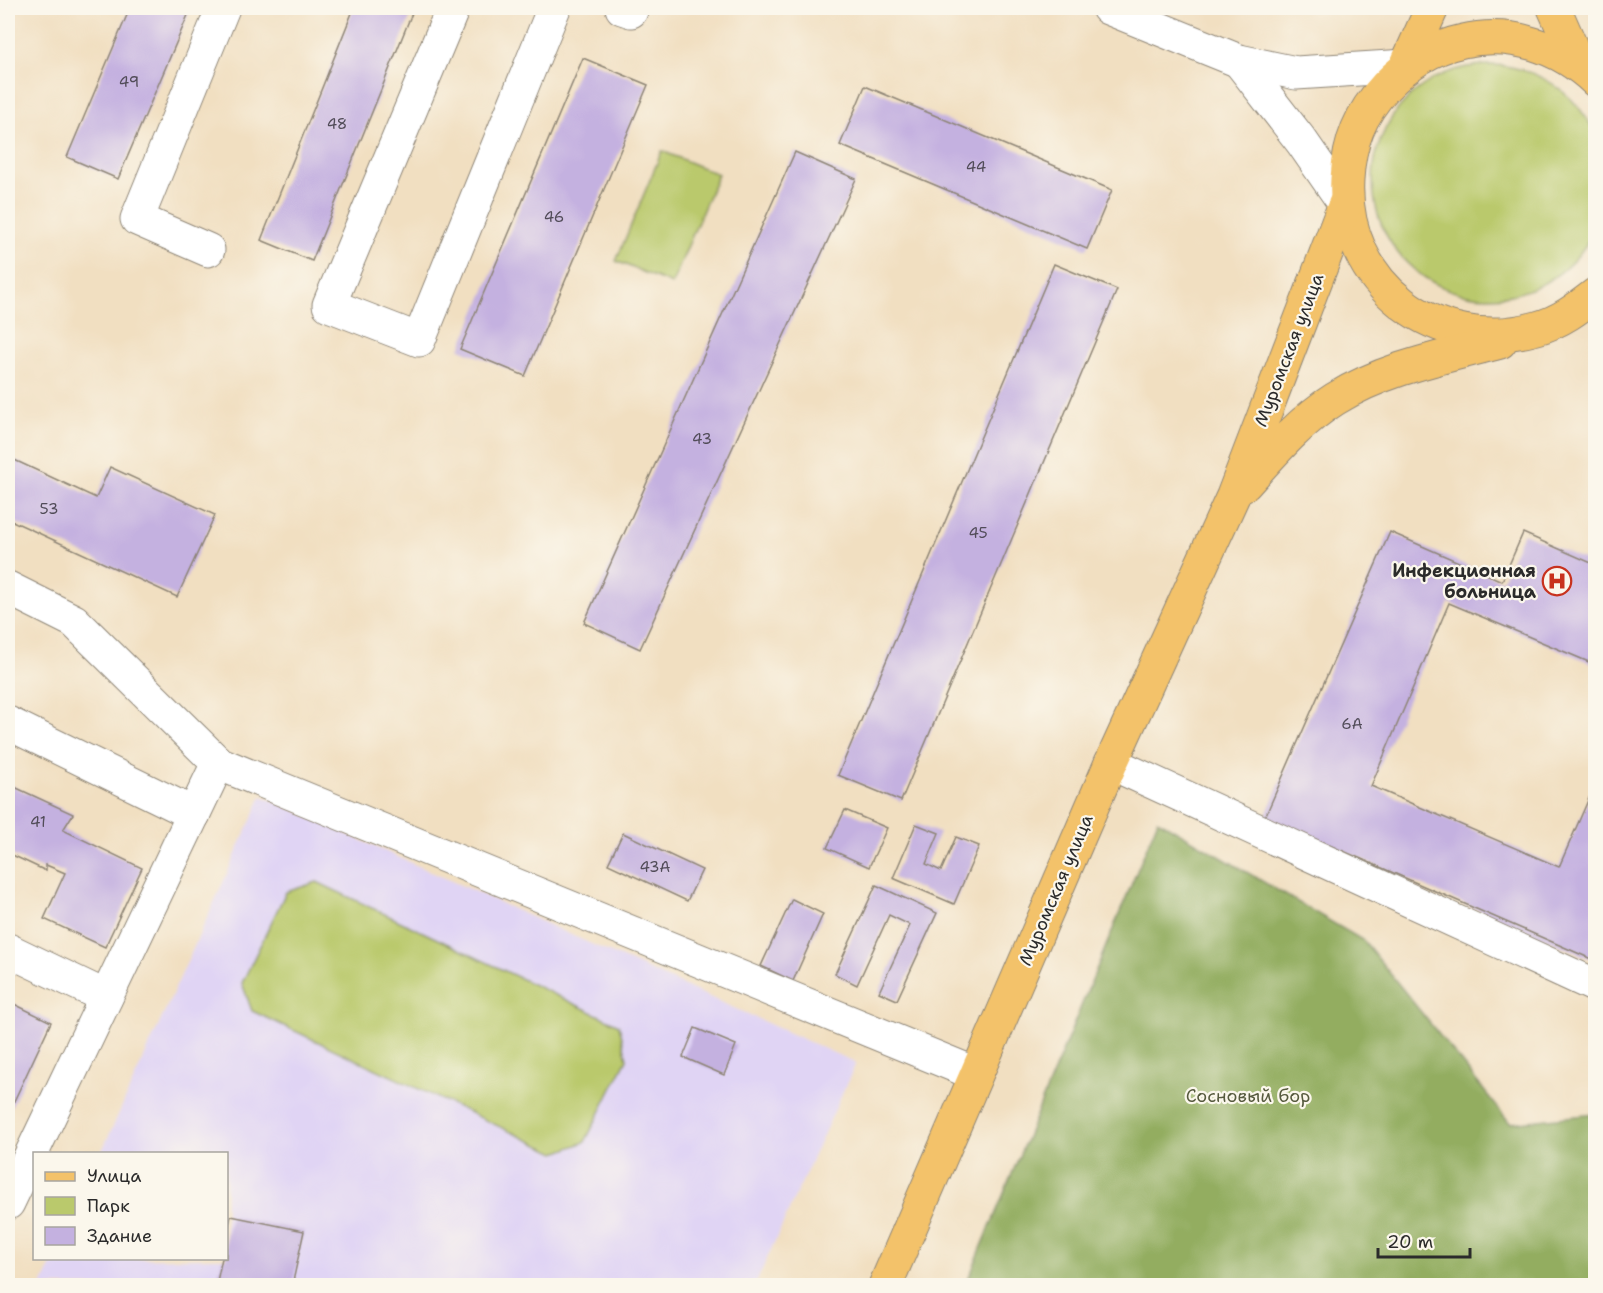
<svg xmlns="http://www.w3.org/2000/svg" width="1603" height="1293" font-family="'Shantell Sans',sans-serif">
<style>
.built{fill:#e0d4f4}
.green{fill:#bac96c;stroke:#727a4c;stroke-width:1.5}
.forest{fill:#93ad60;stroke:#5f6c46;stroke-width:1.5}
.building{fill:#c4b1e0}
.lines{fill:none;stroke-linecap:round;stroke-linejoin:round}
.minor-casing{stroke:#8e8576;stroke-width:35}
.major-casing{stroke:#8e8576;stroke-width:35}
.minor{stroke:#fff;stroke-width:33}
.major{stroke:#f3c26a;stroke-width:33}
.labels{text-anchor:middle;stroke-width:4.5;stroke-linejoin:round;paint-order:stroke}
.number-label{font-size:15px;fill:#514c58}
.street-label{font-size:18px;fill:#2b2b2b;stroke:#fbf7ec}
.poi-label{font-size:18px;font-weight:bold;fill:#2b2b2b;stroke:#fbf7ec;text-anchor:end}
.park-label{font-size:18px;fill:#565a3e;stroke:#fbf7ec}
</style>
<rect width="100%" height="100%" fill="#fbf7ec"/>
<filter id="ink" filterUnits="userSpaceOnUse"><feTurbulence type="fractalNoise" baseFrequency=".0167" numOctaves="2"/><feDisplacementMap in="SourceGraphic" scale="12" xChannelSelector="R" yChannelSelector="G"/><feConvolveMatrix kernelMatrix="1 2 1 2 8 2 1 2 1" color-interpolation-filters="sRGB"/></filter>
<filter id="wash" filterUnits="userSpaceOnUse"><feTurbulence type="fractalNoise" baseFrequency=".008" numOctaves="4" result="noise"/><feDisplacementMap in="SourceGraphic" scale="24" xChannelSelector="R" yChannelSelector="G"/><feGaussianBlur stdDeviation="1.35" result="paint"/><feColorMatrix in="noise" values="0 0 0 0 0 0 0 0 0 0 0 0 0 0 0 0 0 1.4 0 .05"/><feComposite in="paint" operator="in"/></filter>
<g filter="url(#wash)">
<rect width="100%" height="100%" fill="#f1dfc1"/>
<polygon class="built" points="262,796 856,1063 755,1285 42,1286 54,1259 226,1258 226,1154 101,1153"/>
<g class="green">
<circle cx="1489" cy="181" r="116"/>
<polygon points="662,151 718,174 672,284 616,261"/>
<polygon points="317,882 619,1025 627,1059 585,1142 556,1153 252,1011 242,983 286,892"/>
</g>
<polygon class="forest" points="1158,820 1364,941 1510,1123 1595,1114 1595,1285 966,1285"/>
<g id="blocks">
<g class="building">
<polygon points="130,8 191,8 118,179 67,157"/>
<polygon points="354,8 414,8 312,261 261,240"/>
<polygon points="583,58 648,85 525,376 460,349"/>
<polygon points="865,86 1112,190 1087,249 840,145"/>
<polygon points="795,152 856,179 640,649 584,623"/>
<polygon points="1054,264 1117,290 901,801 838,775"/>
<polygon points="8,457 96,498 110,467 215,515 177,597 8,519"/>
<polygon points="1390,532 1502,581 1523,533 1596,565 1596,665 1449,603 1371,786 1559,867 1596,782 1596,961 1265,817"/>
<polygon points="8,784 73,814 63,830 142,868 105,947 44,919 65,873 46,865 46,871 8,853"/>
<polygon points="845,810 887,828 869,867 827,848"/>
<polygon points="916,824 939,833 926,864 941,871 956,837 979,846 954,904 893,878"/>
<polygon points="623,833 702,870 687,901 608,864"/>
<polygon points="876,885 937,913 897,1000 879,992 910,925 889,915 857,985 835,974"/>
<polygon points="792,899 823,914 793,981 761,966"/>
<polygon points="8,1001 51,1022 8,1114"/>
<polygon points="695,1028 736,1045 724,1075 683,1057"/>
<polygon points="231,1216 304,1231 292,1286 216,1286 222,1258 226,1258 226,1237"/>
</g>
</g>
</g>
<g filter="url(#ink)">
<use href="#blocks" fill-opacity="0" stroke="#8e8576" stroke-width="1.5"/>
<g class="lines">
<g class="minor-casing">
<g id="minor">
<polyline points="453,8 329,305 419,340 554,8"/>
<polyline points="622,8 631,11 632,8"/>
<polyline points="1108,8 1239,61 1296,73 1406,66"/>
<polyline points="1239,61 1302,142 1345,204"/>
<polyline points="208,250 137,219 223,8"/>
<polyline points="8,588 74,621 218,763"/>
<polyline points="8,723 194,814"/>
<polyline points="1111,763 1596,986"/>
<polyline points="8,950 106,997"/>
<polyline points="8,1203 218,763 976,1074"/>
</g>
</g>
<g class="major-casing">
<g id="major">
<polyline points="1554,8 1579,65"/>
<polyline points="1406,66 1432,8"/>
<path d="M1596 81C1560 47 1512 30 1463 41 1431 48 1408 63 1386 86 1360 114 1349 142 1347 179 1341 284 1437 356 1537 328 1560 322 1578 308 1596 294"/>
<path d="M1245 484C1272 454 1300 421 1335 399 1385 368 1444 357 1500 342"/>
<polyline points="885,1286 1111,763 1233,496 1345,204"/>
</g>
</g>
<use href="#minor" class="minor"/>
<use href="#major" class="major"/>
</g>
</g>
<defs>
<g id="hospital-ring" transform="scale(1.5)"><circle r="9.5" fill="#fbf7ec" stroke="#c8321e" stroke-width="1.5"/><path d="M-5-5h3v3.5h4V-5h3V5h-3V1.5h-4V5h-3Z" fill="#c8321e"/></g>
</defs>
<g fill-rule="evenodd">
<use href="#hospital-ring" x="1557" y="581"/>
</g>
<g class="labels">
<g class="number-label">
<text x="129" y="87">49</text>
<text x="337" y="129">48</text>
<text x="976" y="172">44</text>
<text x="554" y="222">46</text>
<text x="702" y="444">43</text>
<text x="49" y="514">53</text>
<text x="978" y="538">45</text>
<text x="1352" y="729">6А</text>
<text x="38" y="827">41</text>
<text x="655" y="872">43А</text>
</g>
<g class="street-label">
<text transform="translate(1289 350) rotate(-69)" y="6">Муромская улица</text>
<text transform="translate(1056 890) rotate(-67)" y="6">Муромская улица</text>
</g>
<g class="poi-label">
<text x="1536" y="577">Инфекционная<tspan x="1536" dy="21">больница</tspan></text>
</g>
<g class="park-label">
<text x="1248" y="1102">Сосновый бор</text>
</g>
</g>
<rect width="1603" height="1293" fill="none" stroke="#fbf7ec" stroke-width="30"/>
<rect x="33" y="1152" width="195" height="108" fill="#fbf7ec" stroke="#a8a59f" stroke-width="1.5"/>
<rect x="45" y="1172" width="30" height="9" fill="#f3c26a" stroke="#a8a59f" stroke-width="1.5"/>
<text x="87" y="1182" font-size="18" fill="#2b2b2b">Улица</text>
<rect x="45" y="1197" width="30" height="18" fill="#bac96c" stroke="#a8a59f" stroke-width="1.5"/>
<text x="87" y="1212" font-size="18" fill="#2b2b2b">Парк</text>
<rect x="45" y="1227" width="30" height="18" fill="#c4b1e0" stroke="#a8a59f" stroke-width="1.5"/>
<text x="87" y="1242" font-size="18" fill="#2b2b2b">Здание</text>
<path d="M1378 1248v9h92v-9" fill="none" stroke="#2b2b2b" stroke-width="3"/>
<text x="1387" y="1248" font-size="18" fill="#2b2b2b" stroke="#fbf7ec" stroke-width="4.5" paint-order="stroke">20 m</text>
</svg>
